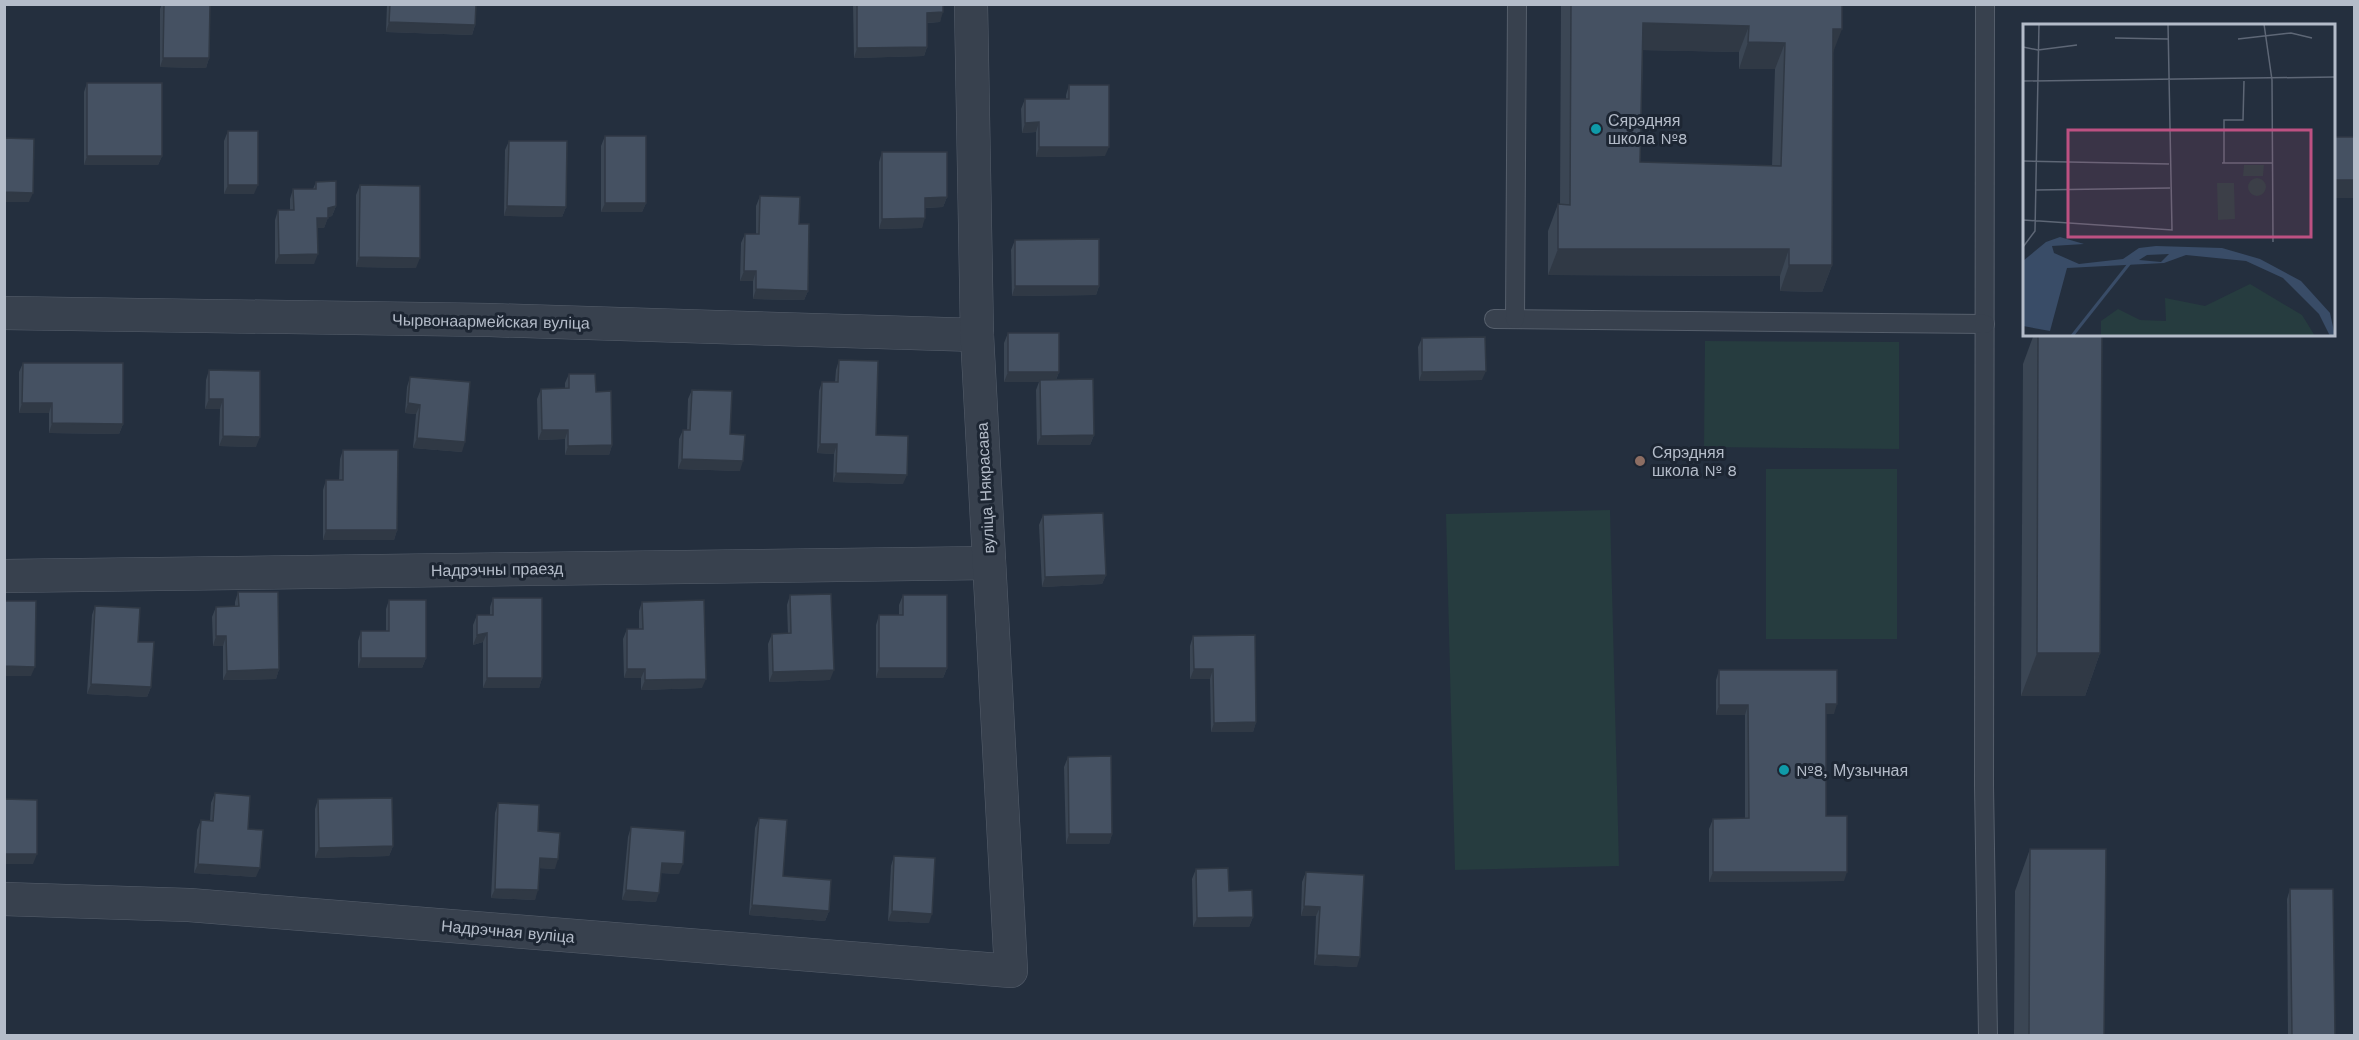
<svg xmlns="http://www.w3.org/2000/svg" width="2359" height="1040" font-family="'Work Sans',sans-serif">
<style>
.green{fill:#263c3f}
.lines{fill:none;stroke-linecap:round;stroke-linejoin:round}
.lane-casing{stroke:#565f6c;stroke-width:20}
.street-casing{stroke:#565f6c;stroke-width:34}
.lane{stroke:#38414e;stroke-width:18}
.street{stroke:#38414e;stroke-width:33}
.wall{fill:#3b4654;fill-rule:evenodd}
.shaded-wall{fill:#303945}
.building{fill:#455162;stroke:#303945;stroke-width:1.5;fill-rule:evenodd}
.culture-dot{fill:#0f9aa8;stroke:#1d2633;stroke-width:2}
.education-dot{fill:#8d6e63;stroke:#1d2633;stroke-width:2}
.labels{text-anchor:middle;stroke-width:6;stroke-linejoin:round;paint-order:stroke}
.poi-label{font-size:16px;fill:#b4bcc9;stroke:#1d2633;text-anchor:start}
.street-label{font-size:16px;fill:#b4bcc9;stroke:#1d2633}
.inset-river{fill:none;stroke:#394c67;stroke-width:3}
.inset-road{fill:none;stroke:#5e6776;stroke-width:1.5}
.view{fill:#bd5182;fill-opacity:0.15;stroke:#bd5182;stroke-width:3}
.inset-edge{fill:none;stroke:#b4bcc9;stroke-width:3}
</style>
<rect width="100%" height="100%" fill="#242f3e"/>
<g class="green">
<polygon points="1705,341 1899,342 1899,449 1704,447"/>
<rect x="1766" y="469" width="131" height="170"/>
<polygon points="1610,510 1619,866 1455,870 1446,514"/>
</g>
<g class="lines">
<g class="lane-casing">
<g id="lane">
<polyline points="1985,4 1984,786 1988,1036"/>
<polyline points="1494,319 1985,324"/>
<polyline points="1515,319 1517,4"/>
</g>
</g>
<g class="street-casing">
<g id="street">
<polyline points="4,313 489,320 977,335"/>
<polyline points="4,576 989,563"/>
<polyline points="4,899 189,905 1011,971 977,335 971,4"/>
</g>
</g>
<use href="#lane" class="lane"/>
<use href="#street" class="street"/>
</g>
<g class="wall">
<polygon points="162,4 210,4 209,58 206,68 160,67 160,9"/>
<polygon points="387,4 476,4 475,25 472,35 386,32"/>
<polygon points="853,4 943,4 940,22 927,23 927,47 924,56 854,58"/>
<path d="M1561 4H1842L1833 53 1832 265 1822 292 1780 291V276L1548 275V231L1558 204H1560ZM1643 50 1739 52V69H1775L1772 166 1640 162Z"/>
<polygon points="87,83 162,156 158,165 84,165 84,92"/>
<polygon points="1069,85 1105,156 1036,157 1036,132 1022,133 1021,109 1025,99 1066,99 1066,95"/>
<polygon points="228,131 254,194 224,194 224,141"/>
<polygon points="605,136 646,203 642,212 601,212 601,146"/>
<polygon points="509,141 566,207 562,217 504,216 505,150"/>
<polygon points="882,152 947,197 943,207 925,208 922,228 879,229 879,162"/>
<polygon points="316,182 336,206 332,216 328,217 324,228 318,228 314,264 275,264 275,220 278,210 290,210 290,199 293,189 313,189"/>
<polygon points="360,185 416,268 356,267 356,195"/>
<polygon points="760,196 799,224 808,291 804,300 753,299 753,281 740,281 741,243 745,234 756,234 756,206"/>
<polygon points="1015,240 1099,286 1096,295 1012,296 1011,250"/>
<polygon points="1008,333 1059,372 1056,380 1094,435 1090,445 1037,445 1036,390 1039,382 1004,382 1004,343"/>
<polygon points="2034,334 2102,334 2100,653 2085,696 2021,696 2023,364"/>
<polygon points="1422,338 1482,380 1419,381 1418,347"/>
<polygon points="839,360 876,435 903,484 833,482 834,454 817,453 819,391 822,382 835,382 836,370"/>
<polygon points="23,363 123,424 119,434 49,433 49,413 19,413 19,372"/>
<polygon points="209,370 256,447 219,446 220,409 205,409 206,380"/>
<polygon points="569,374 596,392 612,445 609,455 565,455 565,439 538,440 537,399 541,389 565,388 565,383"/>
<polygon points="410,377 462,452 413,448 416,414 405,413 407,387"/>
<polygon points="692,390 730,434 740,471 678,469 679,439 683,430 687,430 688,399"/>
<polygon points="343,450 397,530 394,540 323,540 323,490 326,480 339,480 340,459"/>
<polygon points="1043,515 1106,575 1102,584 1042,587 1039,525"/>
<polygon points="238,592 279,669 276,679 223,680 223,646 213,646 212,617 216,607 235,607 235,602"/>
<polygon points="790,595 830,680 769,682 768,644 772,634 788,634 787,605"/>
<polygon points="903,595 947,668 943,678 876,678 876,625 879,615 899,615 899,605"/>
<polygon points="493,598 542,678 539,688 483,688 483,642 473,645 473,625 477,615 490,615 490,607"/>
<polygon points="389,600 426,658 422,668 358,668 358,641 361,631 386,631 386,609"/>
<polygon points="642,602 702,688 641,690 641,678 624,678 623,639 627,629 639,629 639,611"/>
<polygon points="95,606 138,642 151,687 147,697 87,694 92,615"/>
<polygon points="1193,636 1256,722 1253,732 1211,732 1210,679 1190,679 1190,646"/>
<polygon points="1719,670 1834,714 1826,714 1826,816 1844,881 1709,882 1709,829 1713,819 1745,818 1745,715 1716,715 1716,680"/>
<polygon points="1068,757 1112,834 1109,844 1066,844 1064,767"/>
<polygon points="215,793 248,829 256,877 194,873 197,830 201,820 210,821 211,803"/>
<polygon points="318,799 393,846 389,856 315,858 315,809"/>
<polygon points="498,803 538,831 555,869 539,868 535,900 491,898 495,813"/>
<polygon points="759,818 783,876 829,911 825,921 749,915 755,828"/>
<polygon points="631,827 679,874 661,873 656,902 622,900 628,837"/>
<polygon points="2030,849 2104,1035 2014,1035 2015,891"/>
<polygon points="894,856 929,923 888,921 891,866"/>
<polygon points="1196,869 1229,891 1253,917 1249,927 1193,927 1192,879"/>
<polygon points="1306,872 1357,967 1314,965 1316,916 1301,916 1302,882"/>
<polygon points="2290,889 2335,1035 2288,1035 2287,899"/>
</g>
<g class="shaded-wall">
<polygon points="943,12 940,22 923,23 927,13"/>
<polygon points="389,22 475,25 472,35 386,32"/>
<polygon points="1643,23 1749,26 1739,52 1634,50"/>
<polygon points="1833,29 1842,29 1832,55"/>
<polygon points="1748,42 1785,43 1775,69 1739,69"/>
<polygon points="927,47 924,56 854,58 857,48"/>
<polygon points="163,58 209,58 206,68 160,67"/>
<polygon points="1039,122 1036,132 1022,133 1025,123"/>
<polygon points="1039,147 1109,147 1105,156 1036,157"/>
<polygon points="87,156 162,156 158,165 84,165"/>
<rect x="2334" y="180" width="21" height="18"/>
<polygon points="228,185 258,185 254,194 224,194"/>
<polygon points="4,192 33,193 29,202 4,202"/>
<polygon points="947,197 943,207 922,208 925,198"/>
<polygon points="605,203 646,203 642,212 601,212"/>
<polygon points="336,206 332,216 324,218 328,208"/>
<polygon points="507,206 566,207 562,217 504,216"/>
<polygon points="317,218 328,218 324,228 314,228"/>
<polygon points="925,218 922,228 879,229 882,219"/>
<polygon points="1558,249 1789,249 1780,276 1548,275"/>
<polygon points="318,254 314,264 275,264 279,255"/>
<polygon points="359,257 420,258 416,268 356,267"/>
<polygon points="1789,265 1832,265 1822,292 1780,291"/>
<polygon points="744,271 756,271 753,281 740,281"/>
<polygon points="1015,286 1099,286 1096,295 1012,296"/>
<polygon points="756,289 808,291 804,300 753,299"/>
<polygon points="1486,371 1482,380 1419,381 1422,372"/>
<polygon points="1008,372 1059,372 1055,382 1004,382"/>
<polygon points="209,399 223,399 220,409 205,409"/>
<polygon points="22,403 52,403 49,413 19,413"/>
<polygon points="408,403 420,405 416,414 405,413"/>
<polygon points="52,423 123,424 119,434 49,433"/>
<polygon points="542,430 568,430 565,439 538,440"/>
<polygon points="1094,435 1090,445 1037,445 1041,436"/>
<polygon points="223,436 260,437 256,447 219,446"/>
<polygon points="417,438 465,442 462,452 413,448"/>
<polygon points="820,444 837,444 834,454 817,453"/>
<polygon points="612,445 609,455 565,455 568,446"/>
<polygon points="682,459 743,461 740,471 678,469"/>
<polygon points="836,473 907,475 903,484 833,482"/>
<polygon points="326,530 397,530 394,540 323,540"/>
<polygon points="1106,575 1102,584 1042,587 1045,577"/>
<polygon points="487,633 483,642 473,645 477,635"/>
<polygon points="216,636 226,636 223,646 213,646"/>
<polygon points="2037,653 2100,653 2085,696 2021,696"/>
<polygon points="361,658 426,658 422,668 358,668"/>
<polygon points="4,666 35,667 31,676 4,676"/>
<polygon points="879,668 947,668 943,678 876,678"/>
<polygon points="279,669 276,679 223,680 227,671"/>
<polygon points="627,669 645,669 641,678 624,678"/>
<polygon points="1194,669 1213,669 1210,679 1190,679"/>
<polygon points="834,670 830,680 769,682 773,672"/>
<polygon points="487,678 542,678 539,688 483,688"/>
<polygon points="706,679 702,688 641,690 645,680"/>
<polygon points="91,684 151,687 147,697 87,694"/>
<polygon points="1826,704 1837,704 1834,714 1822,714"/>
<polygon points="1719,705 1748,705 1745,715 1716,715"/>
<polygon points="1256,722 1253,732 1211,732 1214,723"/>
<polygon points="1069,834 1112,834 1109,844 1066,844"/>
<polygon points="393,846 389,856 315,858 319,848"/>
<polygon points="4,854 37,854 33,864 4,864"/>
<polygon points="540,858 558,859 555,869 536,868"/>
<polygon points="662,863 683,864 679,874 658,873"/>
<polygon points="198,864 260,868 256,877 194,873"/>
<polygon points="1713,872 1847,872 1844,881 1709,882"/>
<polygon points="495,889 538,890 535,900 491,898"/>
<polygon points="626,890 659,893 656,902 622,900"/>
<polygon points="752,905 829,911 825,921 749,915"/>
<polygon points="1304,906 1320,907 1316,916 1301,916"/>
<polygon points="892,911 932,914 929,923 888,921"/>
<polygon points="1253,917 1249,927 1193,927 1197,918"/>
<polygon points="1317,955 1360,957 1357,967 1314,965"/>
</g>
<g class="building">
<polygon points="164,4 210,4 209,58 163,58"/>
<polygon points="390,4 476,4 475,25 389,22"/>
<polygon points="857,4 943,4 943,12 927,13 927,47 857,48"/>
<path d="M1571 4H1842V29H1833L1832 265H1789V249H1558V204L1570 205ZM1643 23 1749 26 1748 42 1785 43 1781 166 1640 162Z"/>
<rect x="87" y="83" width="75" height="73"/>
<polygon points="1069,85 1109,85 1109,147 1039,147 1039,122 1025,123 1025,99 1069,99"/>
<rect x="228" y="131" width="30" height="54"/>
<rect x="605" y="136" width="41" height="67"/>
<rect x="2334" y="137" width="21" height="43"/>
<polygon points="4,138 34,139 33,193 4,192"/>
<polygon points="509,141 567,141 566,207 507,206"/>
<polygon points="882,152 947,152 947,197 925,198 925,218 882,219"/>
<polygon points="336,181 336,206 328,208 328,218 317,218 318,254 279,255 278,210 294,210 293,189 316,189 316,182"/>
<polygon points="360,185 420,186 420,258 359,257"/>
<polygon points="760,196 800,197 799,224 809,224 808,291 756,289 756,271 744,271 745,234 759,234"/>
<polygon points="1099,239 1099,286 1015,286 1015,240"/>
<rect x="1008" y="333" width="51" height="39"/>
<polygon points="2038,334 2102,334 2100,653 2037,653"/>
<polygon points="1485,337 1486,371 1422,372 1422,338"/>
<polygon points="839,360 878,361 876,435 908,436 907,475 836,473 837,444 820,444 822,382 838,382"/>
<polygon points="23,363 123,363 123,424 52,423 52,403 22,403"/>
<polygon points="209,370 260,371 260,437 223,436 223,399 209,399"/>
<polygon points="569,374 595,374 596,392 611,391 612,445 568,446 568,430 542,430 541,389 569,388"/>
<polygon points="410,377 470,382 465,442 417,438 420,405 408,403"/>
<polygon points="1093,379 1094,435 1041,436 1040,380"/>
<polygon points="692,390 732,391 730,434 745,435 743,461 682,459 683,430 690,430"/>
<polygon points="343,450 398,450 397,530 326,530 326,480 343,480"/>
<polygon points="1103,513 1106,575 1045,577 1043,515"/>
<polygon points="238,592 278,592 279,669 227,671 226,636 216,636 216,607 239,606"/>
<polygon points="831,594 834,670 773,672 772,634 791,633 790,595"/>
<polygon points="903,595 947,595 947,668 879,668 879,615 903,615"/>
<polygon points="493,598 542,598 542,678 487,678 487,633 477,635 477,615 493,615"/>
<polygon points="389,600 426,600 426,658 361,658 361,631 389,631"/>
<polygon points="704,600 706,679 645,680 645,669 627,669 627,629 643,629 642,602"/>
<polygon points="4,601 36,601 35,667 4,666"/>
<polygon points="95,606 140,608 138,642 154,642 151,687 91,684"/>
<polygon points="1255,635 1256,722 1214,723 1213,669 1194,669 1193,636"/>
<polygon points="1719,670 1837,670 1837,704 1826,704 1826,816 1847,816 1847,872 1713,872 1713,819 1749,818 1748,705 1719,705"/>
<polygon points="1111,756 1112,834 1069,834 1068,757"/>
<polygon points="215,793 250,796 248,829 263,830 260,868 198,864 201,820 213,821"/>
<polygon points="392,798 393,846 319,848 318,799"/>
<polygon points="4,799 37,800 37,854 4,854"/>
<polygon points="498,803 539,805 538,831 560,833 558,859 540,858 538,890 495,889"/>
<polygon points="759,818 787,820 783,876 831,880 829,911 752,905"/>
<polygon points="631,827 685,831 683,864 662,863 659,893 626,890"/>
<polygon points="2030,849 2106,849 2104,1035 2029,1035"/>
<polygon points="894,856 935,858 932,914 892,911"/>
<polygon points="1228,868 1229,891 1252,890 1253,917 1197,918 1196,869"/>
<polygon points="1306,872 1364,875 1360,957 1317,955 1320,907 1304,906"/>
<polygon points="2290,889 2333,889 2335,1035 2292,1035"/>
</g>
<g class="culture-dot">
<circle cx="1596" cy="129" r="6"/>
<circle cx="1784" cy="770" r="6"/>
</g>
<circle class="education-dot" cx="1640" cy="461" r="6"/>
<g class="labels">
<g class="poi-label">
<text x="1608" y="126">Сярэдняя<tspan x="1608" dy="18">школа №8</tspan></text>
<text x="1652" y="458">Сярэдняя<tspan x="1652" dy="18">школа № 8</tspan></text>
<text x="1796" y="776">№8, Музычная</text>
</g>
<g class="street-label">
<text transform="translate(491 321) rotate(1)" y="6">Чырвонаармейская вуліца</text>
<text transform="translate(985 488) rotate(-93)" y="6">вуліца Някрасава</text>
<text transform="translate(497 569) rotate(-1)" y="6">Надрэчны праезд</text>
<text transform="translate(508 931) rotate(5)" y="6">Надрэчная вуліца</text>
</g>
</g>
<g transform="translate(2023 24)">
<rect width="312" height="312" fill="#242f3e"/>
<path d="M221 141H241L240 152H220ZM225 163a9 9 0 1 1 18 0a9 9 0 1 1-18 0ZM194 159H211L212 195 195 196ZM227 260 279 291 292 312H78V297L95 285 117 296 143 297 142 274 182 282Z" fill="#263c3f"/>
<path d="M37 213 61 220 29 222 31 229 56 240 100 235 116 224 133 222 199 224 237 235 278 257 307 289 312 312H307L296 290 260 254 223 237 163 231 141 239 44 244 27 307 0 302V237L23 218ZM146 230 138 238 116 236 124 231Z" fill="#394c67" fill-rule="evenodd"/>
<path class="inset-river" d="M49 312 110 235"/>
<path class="inset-road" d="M241 0 249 56 250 218M92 14 145 15M215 15 268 9 289 14M0 23 15 26 54 21M0 57 312 53M0 137 146 140M199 139H249M201 139V96H220L221 57M13 166 147 164M0 196 149 206 145 0M0 223 12 207 16 0"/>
<path class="view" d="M45 106H288V213H45Z"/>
<rect width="312" height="312" class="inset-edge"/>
</g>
<rect width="2359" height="1040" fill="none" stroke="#b4bcc9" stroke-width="12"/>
</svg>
